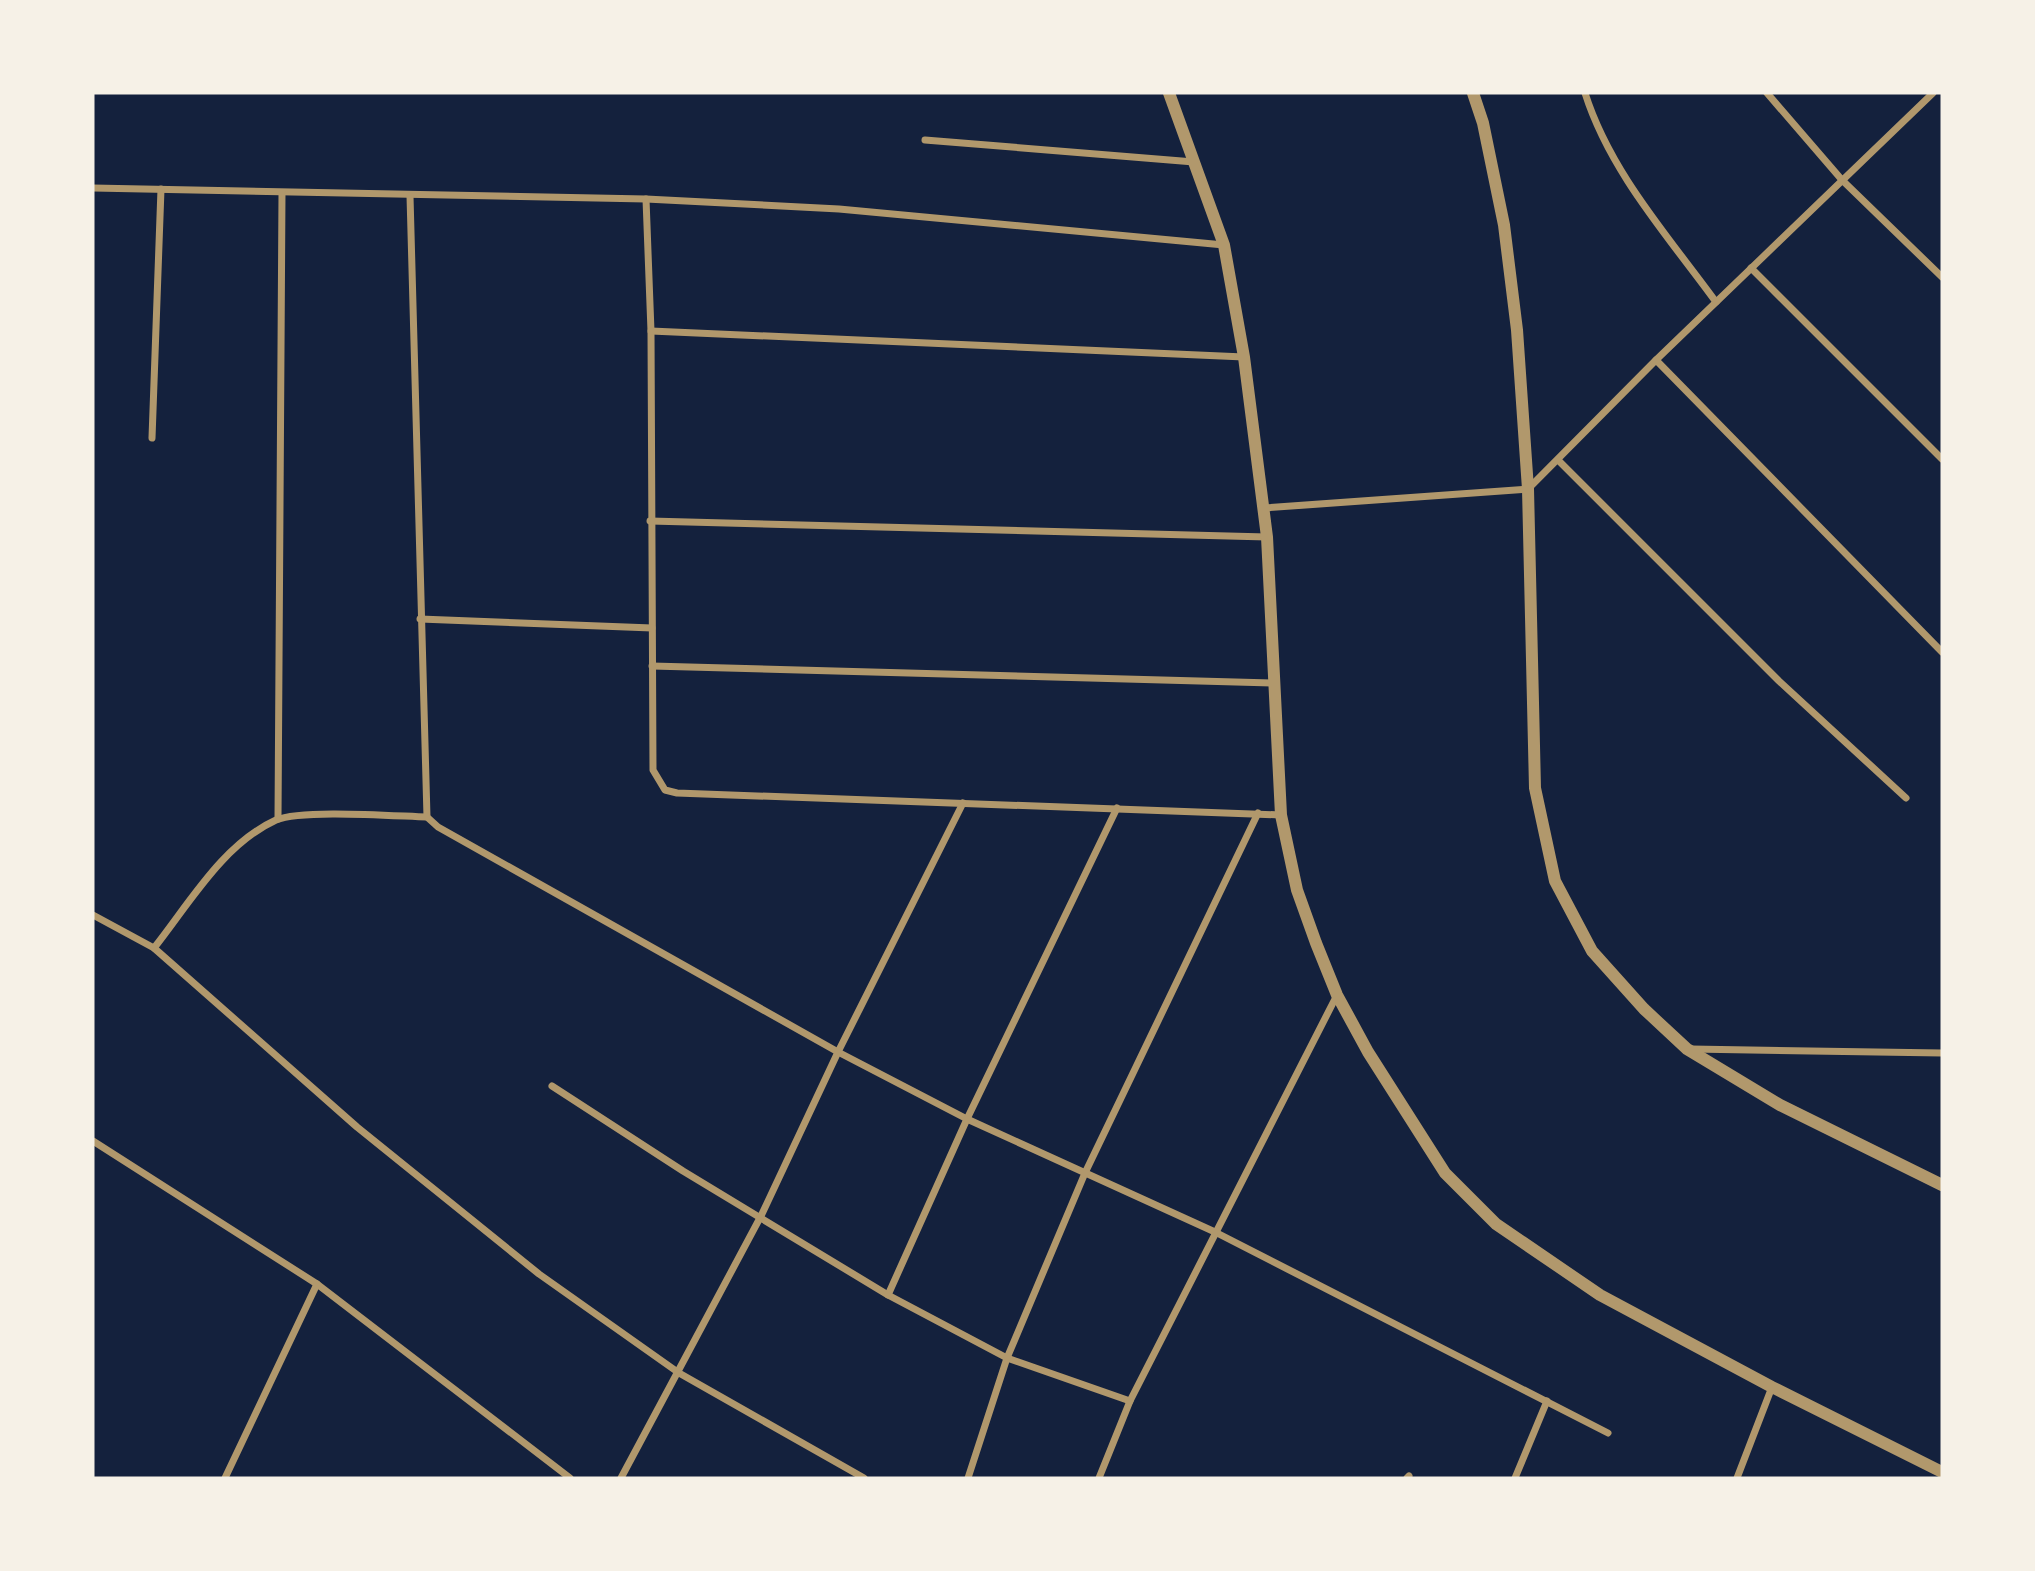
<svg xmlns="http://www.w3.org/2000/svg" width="2035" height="1571" font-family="Mulish,sans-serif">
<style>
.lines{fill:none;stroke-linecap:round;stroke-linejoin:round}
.minor{stroke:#b1986c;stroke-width:7}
.tertiary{stroke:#b1986c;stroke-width:12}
</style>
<rect width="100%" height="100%" fill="#14213d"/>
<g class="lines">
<g class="minor">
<path d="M1585 93C1610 172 1668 236 1716 302"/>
<polyline points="1767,93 1842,180 1942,277"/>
<polyline points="925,140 1194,162"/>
<polyline points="93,188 646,199 839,209 1224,245"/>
<polyline points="410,196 427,817 438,827 838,1052 967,1119 1215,1232 1608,1433"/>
<polyline points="646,199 651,331 653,770 665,790 677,793 1281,815"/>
<polyline points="1751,268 1942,459"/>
<polyline points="651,331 1244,357"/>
<polyline points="1656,360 1942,652"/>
<polyline points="152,438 161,189"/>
<polyline points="1558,460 1779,681 1906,798"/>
<polyline points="1264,508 1528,489 1656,360 1933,93"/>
<polyline points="650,521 1267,537"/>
<polyline points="420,619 652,628"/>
<polyline points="652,666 1273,683"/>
<polyline points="278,819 282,193"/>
<polyline points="93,915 154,948 357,1127 539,1274 679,1373 864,1478"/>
<path d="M154 948C189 904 223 844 276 820 302 809 394 816 427 817"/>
<polyline points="1691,1049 1942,1053"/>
<polyline points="552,1086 683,1171 888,1295 1007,1358 1130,1401"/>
<polyline points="93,1141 317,1284 570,1478"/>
<polyline points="888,1295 967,1119 1117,808"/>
<polyline points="225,1478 317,1284"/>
<polyline points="621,1478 761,1216 838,1052 963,803"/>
<polyline points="968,1478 1007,1358 1085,1173 1258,813"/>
<polyline points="1099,1478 1130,1401 1337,995"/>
<polyline points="1407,1478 1409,1476"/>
<polyline points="1515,1478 1547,1401"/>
<polyline points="1737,1478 1772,1387"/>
</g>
<g class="tertiary">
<polyline points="1169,93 1224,245 1244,357 1267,537 1281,815 1297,890 1316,943 1337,995 1368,1052 1445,1173 1496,1224 1600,1295 1772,1387 1942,1472"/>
<polyline points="1473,93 1483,123 1504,225 1517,330 1528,489 1535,788 1555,881 1592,951 1644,1009 1687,1049 1780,1105 1942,1185"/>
</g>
</g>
<rect width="2035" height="1571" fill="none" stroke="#f6f1e7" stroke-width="189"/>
</svg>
